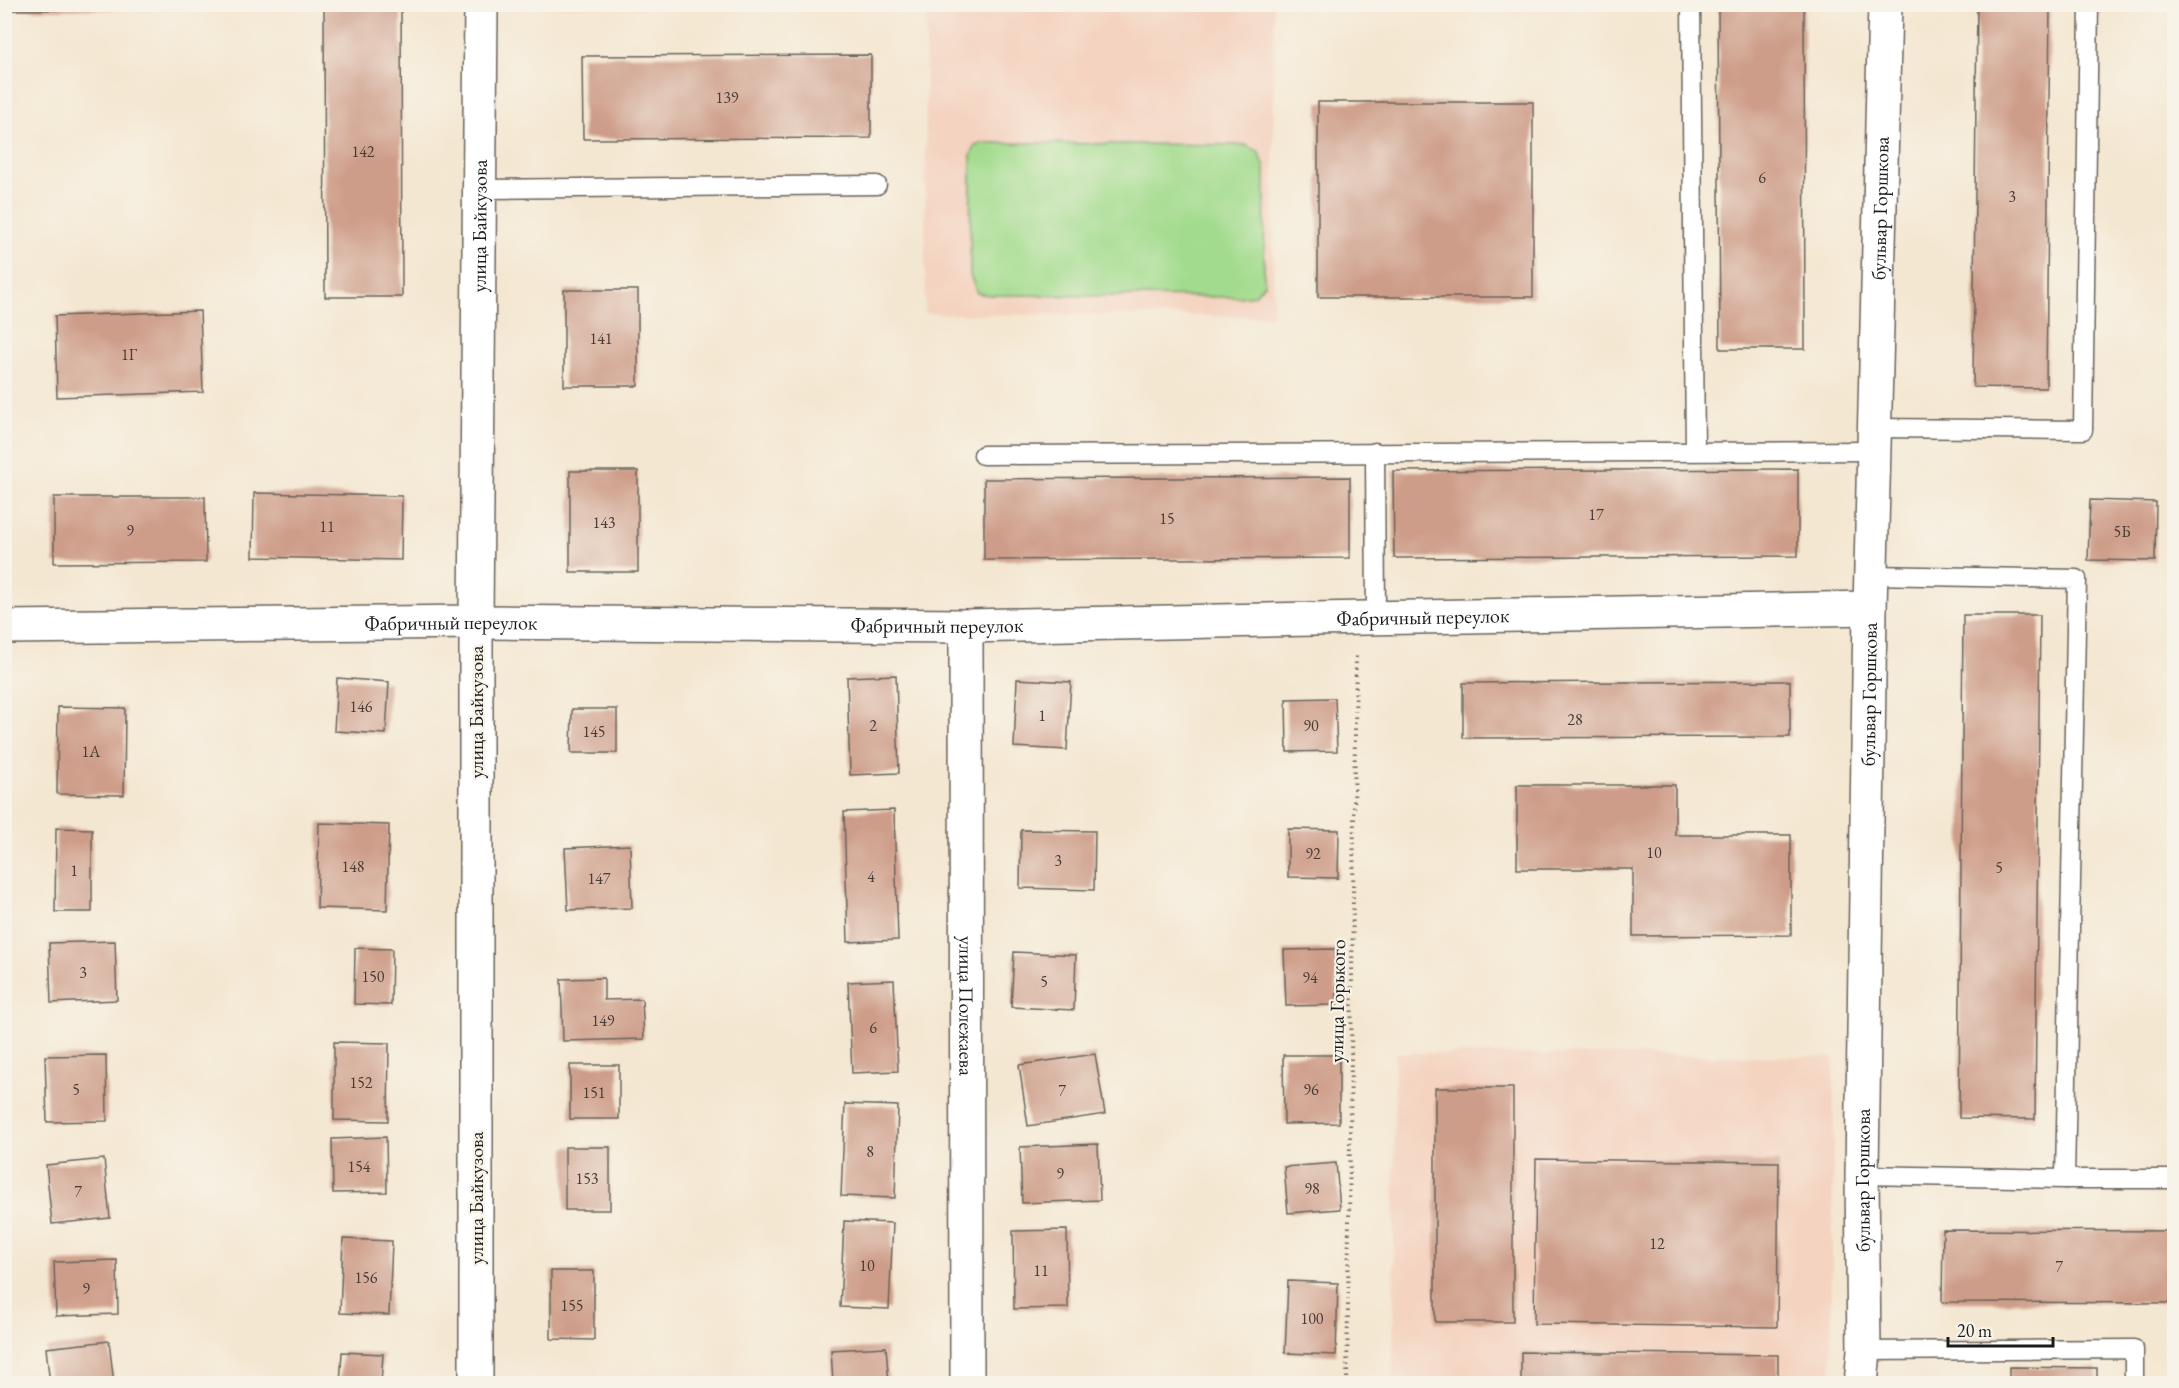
<svg xmlns="http://www.w3.org/2000/svg" width="2179" height="1388" font-family="'EB Garamond',serif">
<style>
.built{fill:#f4d3c0}
.green{fill:#a2db8d;stroke:#5f7c54;stroke-width:1.5}
.building{fill:#ce9d89}
.lines{fill:none;stroke-linecap:round;stroke-linejoin:round}
.service-casing{stroke:#68635b;stroke-width:21}
.minor-casing{stroke:#68635b;stroke-width:36}
.path{stroke:#68635b;stroke-width:4;stroke-dasharray:1.5 4.5;stroke-linecap:butt}
.service{stroke:#fff;stroke-width:18}
.minor{stroke:#fff;stroke-width:33}
.labels{text-anchor:middle;stroke-width:4.5;stroke-linejoin:round;paint-order:stroke}
.number-label{font-size:16px;fill:#483c37}
.street-label{font-size:20px;fill:#1c1c1c;stroke:#f7f3e8}
</style>
<rect width="100%" height="100%" fill="#f7f3e8"/>
<filter id="ink" filterUnits="userSpaceOnUse"><feTurbulence type="fractalNoise" baseFrequency=".0167" numOctaves="2"/><feDisplacementMap in="SourceGraphic" scale="12" xChannelSelector="R" yChannelSelector="G"/><feConvolveMatrix kernelMatrix="1 2 1 2 8 2 1 2 1" color-interpolation-filters="sRGB"/></filter>
<filter id="wash" filterUnits="userSpaceOnUse"><feTurbulence type="fractalNoise" baseFrequency=".008" numOctaves="4" result="noise"/><feDisplacementMap in="SourceGraphic" scale="24" xChannelSelector="R" yChannelSelector="G"/><feGaussianBlur stdDeviation="1.35" result="paint"/><feColorMatrix in="noise" values="0 0 0 0 0 0 0 0 0 0 0 0 0 0 0 0 0 1.4 0 .05"/><feComposite in="paint" operator="in"/></filter>
<g filter="url(#wash)">
<rect width="100%" height="100%" fill="#f4e7d1"/>
<g class="built">
<polygon points="524,4 1274,5 1273,316 925,314 926,9 524,7"/>
<polygon points="1395,1053 1834,1057 1831,1383 1393,1384"/>
</g>
<polygon class="green" points="984,143 1245,145 1258,151 1265,167 1264,284 1255,295 1239,297 990,295 977,293 970,275 971,155 975,146"/>
<g id="blocks">
<g class="building">
<polygon points="4,4 212,4 212,9 4,10"/>
<polygon points="324,4 401,4 402,297 325,297"/>
<polygon points="1718,4 1804,4 1805,349 1720,349"/>
<polygon points="1977,4 2050,4 2046,388 1973,387"/>
<polygon points="871,55 871,138 583,139 582,56"/>
<rect x="1318" y="102" width="215" height="195"/>
<rect x="564" y="290" width="74" height="96"/>
<polygon points="200,311 203,392 57,397 55,316"/>
<polygon points="1798,469 1798,556 1394,558 1393,471"/>
<rect x="570" y="471" width="68" height="101"/>
<polygon points="1350,477 1350,558 984,560 984,479"/>
<polygon points="254,493 402,496 401,560 253,557"/>
<polygon points="54,497 205,497 206,562 54,563"/>
<polygon points="2090,500 2156,502 2155,561 2088,560"/>
<polygon points="1963,615 2040,615 2035,1119 1959,1118"/>
<polygon points="896,675 899,773 850,775 847,677"/>
<polygon points="337,678 389,682 386,734 334,731"/>
<polygon points="1017,679 1071,682 1067,750 1014,747"/>
<polygon points="1790,681 1790,737 1463,738 1463,683"/>
<polygon points="1335,698 1337,751 1287,752 1286,699"/>
<polygon points="58,707 125,708 124,795 57,794"/>
<polygon points="572,709 617,709 617,753 571,753"/>
<polygon points="1517,785 1675,785 1675,835 1791,835 1791,935 1633,936 1633,869 1517,869"/>
<polygon points="894,810 898,940 848,942 844,812"/>
<polygon points="319,823 389,825 387,910 317,908"/>
<polygon points="56,828 92,829 92,912 55,912"/>
<polygon points="1288,829 1339,830 1338,878 1288,877"/>
<polygon points="1021,830 1095,831 1094,890 1020,888"/>
<polygon points="630,845 632,908 568,910 565,848"/>
<polygon points="115,941 117,1000 51,1003 49,943"/>
<polygon points="355,948 392,949 391,1005 354,1004"/>
<polygon points="1335,949 1337,1005 1286,1006 1284,950"/>
<polygon points="1014,952 1076,955 1074,1010 1011,1007"/>
<polygon points="604,978 604,1000 642,999 644,1039 563,1041 561,979"/>
<polygon points="894,980 898,1071 852,1073 848,982"/>
<polygon points="334,1042 389,1043 388,1121 334,1120"/>
<polygon points="1095,1054 1105,1114 1028,1126 1019,1065"/>
<polygon points="106,1055 107,1121 47,1122 45,1056"/>
<polygon points="1283,1055 1339,1055 1339,1123 1284,1124"/>
<rect x="570" y="1065" width="49" height="54"/>
<rect x="1435" y="1088" width="78" height="234"/>
<polygon points="845,1104 898,1106 895,1198 841,1196"/>
<polygon points="386,1137 387,1192 333,1193 332,1139"/>
<polygon points="1098,1144 1100,1200 1022,1203 1020,1147"/>
<rect x="565" y="1147" width="45" height="63"/>
<polygon points="104,1159 110,1218 52,1224 46,1165"/>
<polygon points="1536,1159 1779,1162 1777,1327 1534,1324"/>
<polygon points="1336,1163 1340,1209 1288,1213 1284,1167"/>
<polygon points="844,1221 893,1223 889,1309 840,1307"/>
<polygon points="1067,1230 1068,1308 1014,1309 1013,1231"/>
<polygon points="1943,1230 2174,1231 2174,1303 1942,1302"/>
<polygon points="343,1239 392,1241 389,1315 340,1313"/>
<polygon points="117,1260 118,1314 56,1316 54,1262"/>
<polygon points="551,1271 594,1271 594,1340 551,1339"/>
<polygon points="1288,1281 1338,1283 1336,1355 1285,1353"/>
<polygon points="109,1341 114,1384 50,1384 46,1348"/>
<polygon points="886,1347 889,1384 833,1384 831,1350"/>
<polygon points="342,1352 383,1354 381,1384 340,1384"/>
<polygon points="1521,1352 1778,1355 1778,1384 1521,1384"/>
<polygon points="2009,1367 2097,1368 2097,1384 2009,1384"/>
</g>
</g>
</g>
<g filter="url(#ink)">
<use href="#blocks" fill-opacity="0" stroke="#68635b" stroke-width="1.5"/>
<g class="lines">
<g class="service-casing">
<g id="service">
<polyline points="1691,4 1695,451"/>
<polyline points="480,189 877,185"/>
<polyline points="1874,428 2083,430 2089,4"/>
<polyline points="1375,452 1376,618"/>
<polyline points="983,455 1874,451"/>
<polyline points="1862,1175 2065,1179 2077,579 1871,575"/>
<polyline points="2065,1179 2174,1179"/>
<polyline points="1864,1351 2134,1349 2134,1384"/>
</g>
</g>
<g class="minor-casing">
<g id="minor">
<path id="s1" d="M966 626 967 1384"/>
<path id="s2" d="M4 627 476 622 966 626 1870 608"/>
<path id="s3" d="M476 1384V622L481 4"/>
<path id="s4" d="M1861 1384 1864 1351 1862 1175 1870 608 1885 4"/>
</g>
</g>
<polyline class="path" points="1347,1384 1356,652"/>
<use href="#service" class="service"/>
<use href="#minor" class="minor"/>
</g>
</g>
<g class="labels">
<g class="number-label">
<text x="727" y="103">139</text>
<text x="363" y="157">142</text>
<text x="1762" y="183">6</text>
<text x="2012" y="202">3</text>
<text x="601" y="344">141</text>
<text x="129" y="360">1Г</text>
<text x="1596" y="520">17</text>
<text x="1167" y="524">15</text>
<text x="604" y="528">143</text>
<text x="327" y="532">11</text>
<text x="130" y="536">9</text>
<text x="2122" y="537">5Б</text>
<text x="361" y="712">146</text>
<text x="1042" y="721">1</text>
<text x="1575" y="725">28</text>
<text x="873" y="731">2</text>
<text x="1311" y="731">90</text>
<text x="594" y="737">145</text>
<text x="91" y="757">1А</text>
<text x="1654" y="858">10</text>
<text x="1313" y="859">92</text>
<text x="1058" y="866">3</text>
<text x="353" y="872">148</text>
<text x="1999" y="873">5</text>
<text x="74" y="876">1</text>
<text x="871" y="882">4</text>
<text x="599" y="884">147</text>
<text x="83" y="978">3</text>
<text x="373" y="982">150</text>
<text x="1310" y="983">94</text>
<text x="1044" y="987">5</text>
<text x="603" y="1026">149</text>
<text x="873" y="1033">6</text>
<text x="361" y="1088">152</text>
<text x="76" y="1095">5</text>
<text x="1311" y="1095">96</text>
<text x="1062" y="1096">7</text>
<text x="594" y="1098">151</text>
<text x="870" y="1157">8</text>
<text x="359" y="1172">154</text>
<text x="1060" y="1179">9</text>
<text x="587" y="1184">153</text>
<text x="1312" y="1194">98</text>
<text x="78" y="1197">7</text>
<text x="1657" y="1249">12</text>
<text x="867" y="1271">10</text>
<text x="2059" y="1272">7</text>
<text x="1041" y="1276">11</text>
<text x="366" y="1283">156</text>
<text x="86" y="1294">9</text>
<text x="572" y="1311">155</text>
<text x="1312" y="1324">100</text>
</g>
<g class="street-label">
<text dy="7" stroke="none"><textPath href="#s4" startOffset="1176">бульвар Горшкова</textPath></text>
<text dy="7" stroke="none"><textPath href="#s3" startOffset="1158">улица Байкузова</textPath></text>
<text dy="7" stroke="none"><textPath href="#s2" startOffset="1419">Фабричный переулок</textPath></text>
<text dy="7" stroke="none"><textPath href="#s2" startOffset="447">Фабричный переулок</textPath></text>
<text dy="7" stroke="none"><textPath href="#s2" startOffset="933">Фабричный переулок</textPath></text>
<text dy="7" stroke="none"><textPath href="#s4" startOffset="690">бульвар Горшкова</textPath></text>
<text transform="translate(476 712) rotate(-90)" y="7">улица Байкузова</text>
<text transform="translate(1337 1001) rotate(-89)" y="7">улица Горького</text>
<text dy="7" stroke="none"><textPath href="#s1" startOffset="380">улица Полежаева</textPath></text>
<text dy="7" stroke="none"><textPath href="#s4" startOffset="204">бульвар Горшкова</textPath></text>
<text transform="translate(476 1198) rotate(-90)" y="7">улица Байкузова</text>
</g>
</g>
<rect width="2179" height="1388" fill="none" stroke="#f7f3e8" stroke-width="24"/>
<path d="M1948 1337v9h105v-9" fill="none" stroke="#1c1c1c" stroke-width="3"/>
<text x="1957" y="1337" font-size="18" fill="#1c1c1c" stroke="#f7f3e8" stroke-width="4.5" paint-order="stroke">20 m</text>
</svg>
